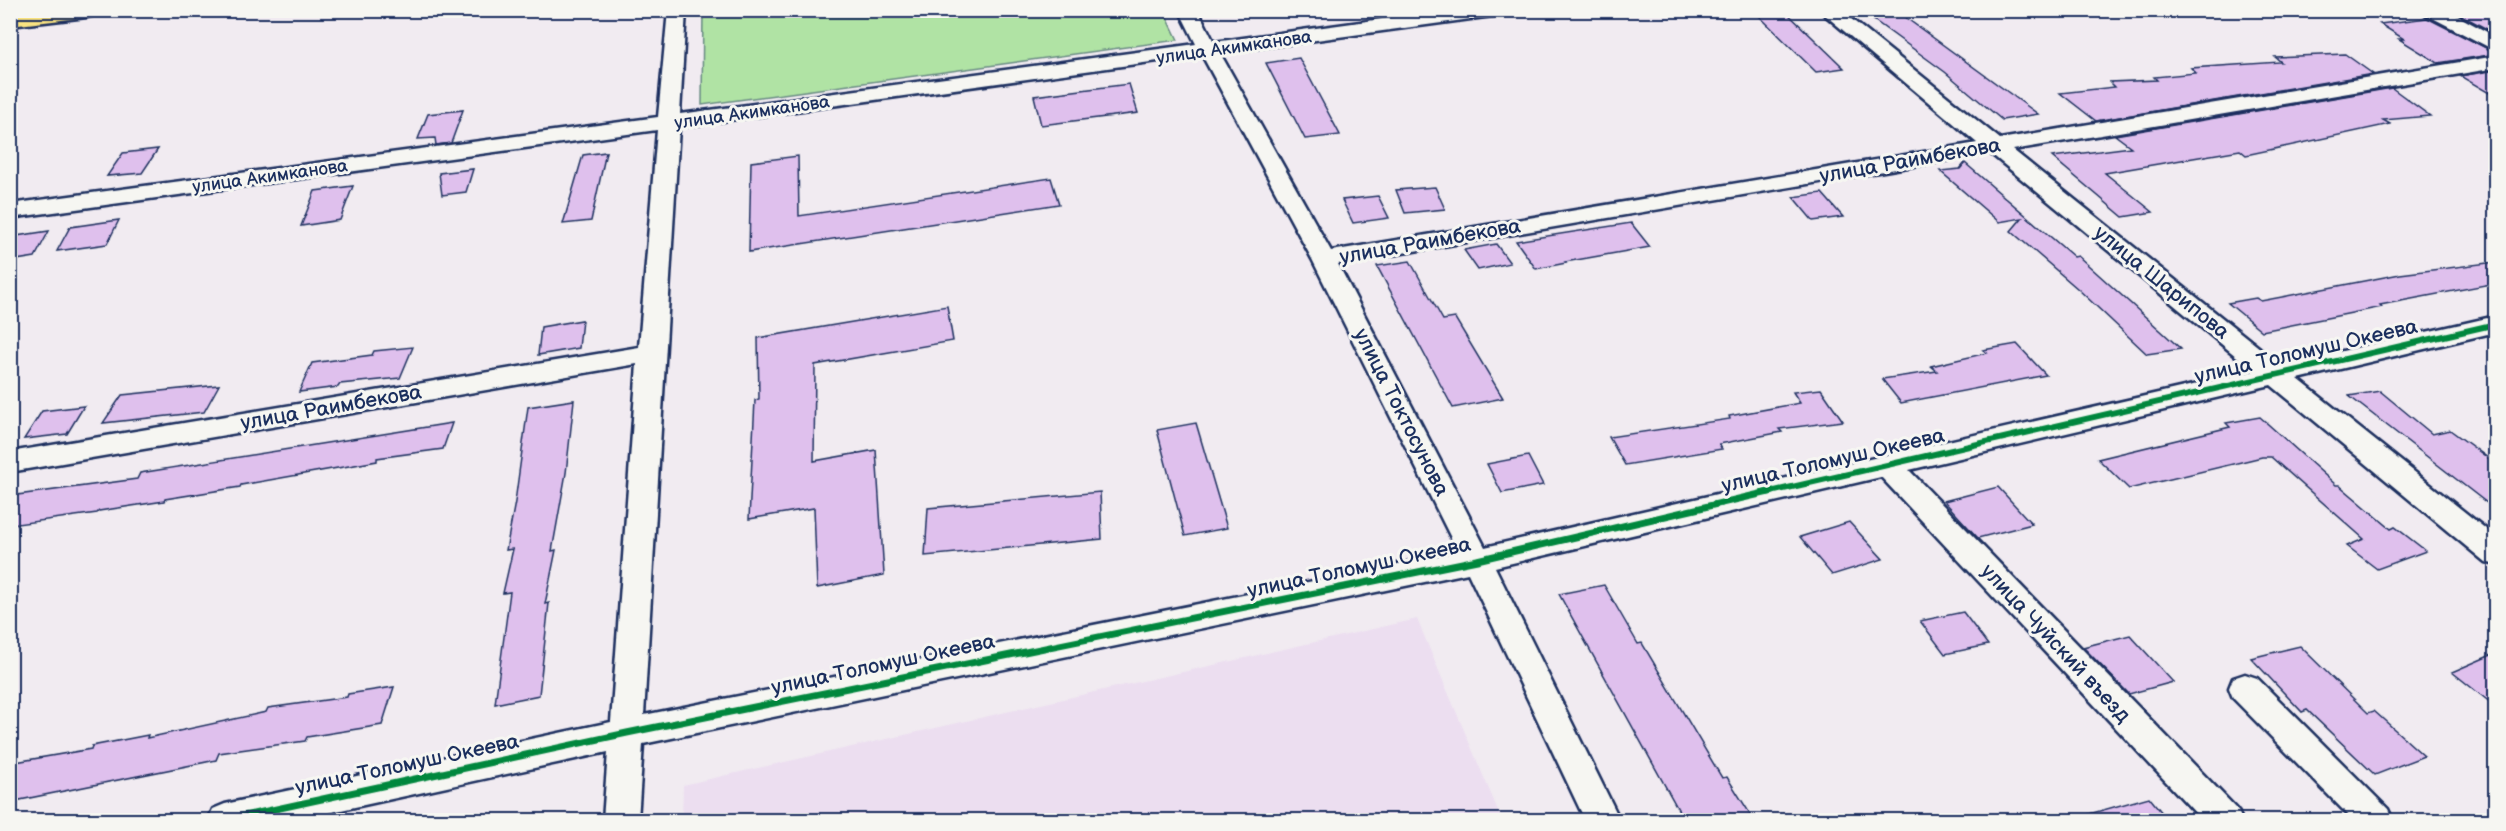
<svg xmlns="http://www.w3.org/2000/svg" width="2506" height="831" font-family="'Balsamiq Sans',sans-serif">
<style>
.built{fill:#ecdef0}
.green{fill:#b0e3a4;stroke:#668981;stroke-width:1.5}
.building{fill:#dfc0ed;stroke:#1b2f5e;stroke-width:1.5}
.lines{fill:none;stroke-linecap:round;stroke-linejoin:round}
.minor-casing{stroke:#1b2f5e;stroke-width:5}
.major-casing{stroke:#1b2f5e;stroke-width:5}
.minor{fill:#f6f6f2;fill-rule:evenodd}
.major{fill:#f8e281;fill-rule:evenodd}
.cycleway-far1-casing{stroke:#f6f6f2;stroke-width:10}
.cycleway-casing{stroke:#f6f6f2;stroke-width:10}
.cycleway-far1{stroke:#00873e;stroke-width:6}
.cycleway{stroke:#00873e;stroke-width:7}
.labels{text-anchor:middle;stroke-width:6;stroke-linejoin:round;paint-order:stroke}
.far-street-label{font-size:18px;fill:#1b2f5e;stroke:#f6f6f2}
.street-label{font-size:21px;fill:#1b2f5e;stroke:#f6f6f2}
</style>
<rect width="100%" height="100%" fill="#f1ebf1"/>
<filter id="ink" filterUnits="userSpaceOnUse"><feTurbulence type="fractalNoise" baseFrequency=".0167" numOctaves="2"/><feDisplacementMap in="SourceGraphic" scale="12" xChannelSelector="R" yChannelSelector="G"/><feConvolveMatrix kernelMatrix="1 2 1 2 8 2 1 2 1" color-interpolation-filters="sRGB"/></filter>
<g filter="url(#ink)">
<polygon class="built" points="1417,619 1502,820 682,820 683,785"/>
<polygon class="green" points="703,11 1164,11 1178,40 702,105"/>
<g class="building">
<polygon points="1753,10 1784,10 1844,68 1816,72"/>
<polygon points="1860,10 1895,10 2038,114 2002,120 1945,72"/>
<polygon points="2496,10 2496,34 2459,14 2487,10"/>
<polygon points="2427,18 2496,53 2496,54 2438,63 2399,39 2404,39 2380,24"/>
<polygon points="2345,54 2373,74 2096,121 2060,93 2115,87 2110,82 2157,80 2154,77 2196,73 2191,68 2281,62 2275,57"/>
<polygon points="1299,58 1340,135 1305,139 1266,63"/>
<polygon points="2496,70 2496,97 2460,76"/>
<polygon points="1129,84 1138,113 1041,125 1034,96"/>
<polygon points="2392,88 2430,116 2383,120 2390,124 2246,155 2240,150 2105,173 2153,212 2123,217 2052,157 2131,147 2115,135"/>
<polygon points="463,110 451,143 436,145 435,138 418,139 428,114"/>
<polygon points="158,149 142,173 107,176 123,153"/>
<polygon points="606,152 591,221 563,224 583,155"/>
<polygon points="798,156 799,216 1051,178 1059,204 749,252 751,162"/>
<polygon points="1965,163 2074,257 2078,256 2181,349 2147,354 2078,289 2011,231 2022,218 1999,222 1940,171 1960,169"/>
<polygon points="473,169 466,192 442,195 439,173"/>
<polygon points="353,186 340,220 301,226 315,191"/>
<polygon points="1435,187 1445,209 1405,213 1396,190"/>
<polygon points="1822,193 1843,217 1813,221 1793,197"/>
<polygon points="1378,196 1389,218 1353,223 1342,200"/>
<polygon points="119,220 107,244 57,251 70,227"/>
<polygon points="1631,223 1650,247 1565,262 1566,263 1536,269 1516,241"/>
<polygon points="49,231 35,257 10,261 10,237"/>
<polygon points="1496,244 1510,263 1478,270 1464,250"/>
<polygon points="1410,261 1443,320 1455,318 1503,398 1453,408 1377,266"/>
<polygon points="2496,262 2496,283 2380,305 2382,307 2262,331 2228,303 2256,298 2261,301 2400,274"/>
<polygon points="947,306 953,341 815,365 814,461 876,450 884,575 817,588 814,508 749,519 755,400 759,399 758,338"/>
<polygon points="582,320 579,348 538,355 541,327"/>
<polygon points="2017,344 2046,375 1901,403 1882,379 1937,371 1931,366 1987,353 1983,350"/>
<polygon points="413,347 400,378 340,384 338,387 299,392 312,363 372,355 374,351"/>
<polygon points="219,385 204,412 103,423 122,395"/>
<polygon points="1821,389 1843,421 1779,429 1782,432 1719,444 1722,449 1625,465 1609,437 1730,419 1729,416 1800,403 1793,392"/>
<polygon points="2380,391 2432,434 2450,430 2496,464 2496,510 2349,396"/>
<polygon points="574,400 566,473 552,551 556,550 545,604 549,603 539,695 495,704 510,592 503,593 513,549 506,550 515,502 528,407"/>
<polygon points="84,406 67,434 24,439 42,411"/>
<polygon points="2260,417 2336,485 2339,485 2391,529 2395,527 2426,551 2377,569 2347,546 2364,539 2271,457 2262,457 2129,489 2098,459 2230,427 2226,423"/>
<polygon points="452,423 443,449 377,458 377,461 241,485 240,487 165,499 164,501 99,511 97,513 10,525 10,496 137,479 140,473"/>
<polygon points="1196,423 1227,528 1185,536 1157,430"/>
<polygon points="1528,456 1543,485 1502,493 1487,464"/>
<polygon points="1998,487 2032,524 1978,538 1944,501"/>
<polygon points="1100,492 1102,539 925,556 928,508"/>
<polygon points="1849,522 1883,559 1832,575 1800,537"/>
<polygon points="1604,585 1638,644 1642,643 1722,778 1727,777 1754,820 1684,820 1559,594"/>
<polygon points="1963,612 1988,645 1945,654 1920,621"/>
<polygon points="2130,635 2173,682 2129,694 2083,647"/>
<polygon points="2300,646 2368,713 2374,711 2424,756 2375,775 2307,710 2302,712 2251,658"/>
<polygon points="2496,653 2496,707 2452,672"/>
<polygon points="394,687 382,725 307,737 305,741 219,753 216,760 10,802 10,763 91,749 92,746 148,735 147,738 266,712 268,708 347,697 348,694"/>
<polygon points="2149,797 2168,820 2090,820 2089,814"/>
</g>
<g class="lines">
<g class="minor-casing">
<g id="minor">
<path d="M668 10H686L680 114 1196 44 1179 10H1198L1214 42 1448 10H1502L1500 14 1493 16 1220 53 1331 251 1977 143 1819 10H1840L2000 139 2496 56V68L2013 150 2281 365 2496 316V332L2298 379 2496 537V565L2485 562 2271 385 1909 470 2237 809 2242 820H2202L1881 477 1495 567 1620 820H1585L1468 573 643 744 638 820H603L608 752 295 820H208L213 809 225 804 611 722 637 364 10 472V452L639 347 657 130 10 218V204L658 117ZM1202 55 1312 259 1458 552 644 715 679 127ZM1990 153 2254 371 1485 547 1338 264Z"/>
<polygon points="2423,10 2447,10 2496,37 2496,51 2425,14"/>
<polygon points="2245,674 2257,678 2388,809 2393,820 2353,820 2233,698 2229,688 2233,678"/>
</g>
</g>
<g class="major-casing">
<polygon id="major" points="24,10 98,10 95,15 87,17 10,26 10,12"/>
</g>
<use href="#minor" class="minor"/>
<use href="#major" class="major"/>
<g class="cycleway-far1-casing">
<polyline id="cycleway-far1" points="1766,493 2496,324"/>
</g>
<g class="cycleway-casing">
<polyline id="cycleway" points="225,820 627,733 1477,560 1773,491"/>
</g>
<use href="#cycleway-far1" class="cycleway-far1"/>
<use href="#cycleway" class="cycleway"/>
</g>
</g>
<g class="labels">
<g class="far-street-label">
<text transform="translate(1234 47) rotate(-8)" y="6">улица Акимканова</text>
<text transform="translate(752 112) rotate(-8)" y="6">улица Акимканова</text>
<text transform="translate(270 176) rotate(-8)" y="6">улица Акимканова</text>
</g>
<g class="street-label">
<text transform="translate(1910 160) rotate(-10)" y="7">улица Раимбекова</text>
<text transform="translate(1430 241) rotate(-10)" y="7">улица Раимбекова</text>
<text transform="translate(2162 282) rotate(39)" y="7">улица Шарипова</text>
<text transform="translate(2306 351) rotate(-13)" y="7">улица Толомуш Океева</text>
<text transform="translate(331 407) rotate(-10)" y="7">улица Раимбекова</text>
<text transform="translate(1402 412) rotate(63)" y="7">улица Токтосунова</text>
<text transform="translate(1833 460) rotate(-13)" y="7">улица Толомуш Океева</text>
<text transform="translate(1359 567) rotate(-12)" y="7">улица Толомуш Океева</text>
<text transform="translate(2056 643) rotate(47)" y="7">улица Чуйский въезд</text>
<text transform="translate(883 664) rotate(-12)" y="7">улица Толомуш Океева</text>
<text transform="translate(407 764) rotate(-12)" y="7">улица Толомуш Океева</text>
</g>
</g>
<rect width="2506" height="831" fill="none" stroke="#f6f6f2" stroke-width="36"/>
<rect x="18" y="18" width="2470" height="795" fill="none" stroke="#1b2f5e" stroke-width="2" filter="url(#ink)"/>
</svg>
